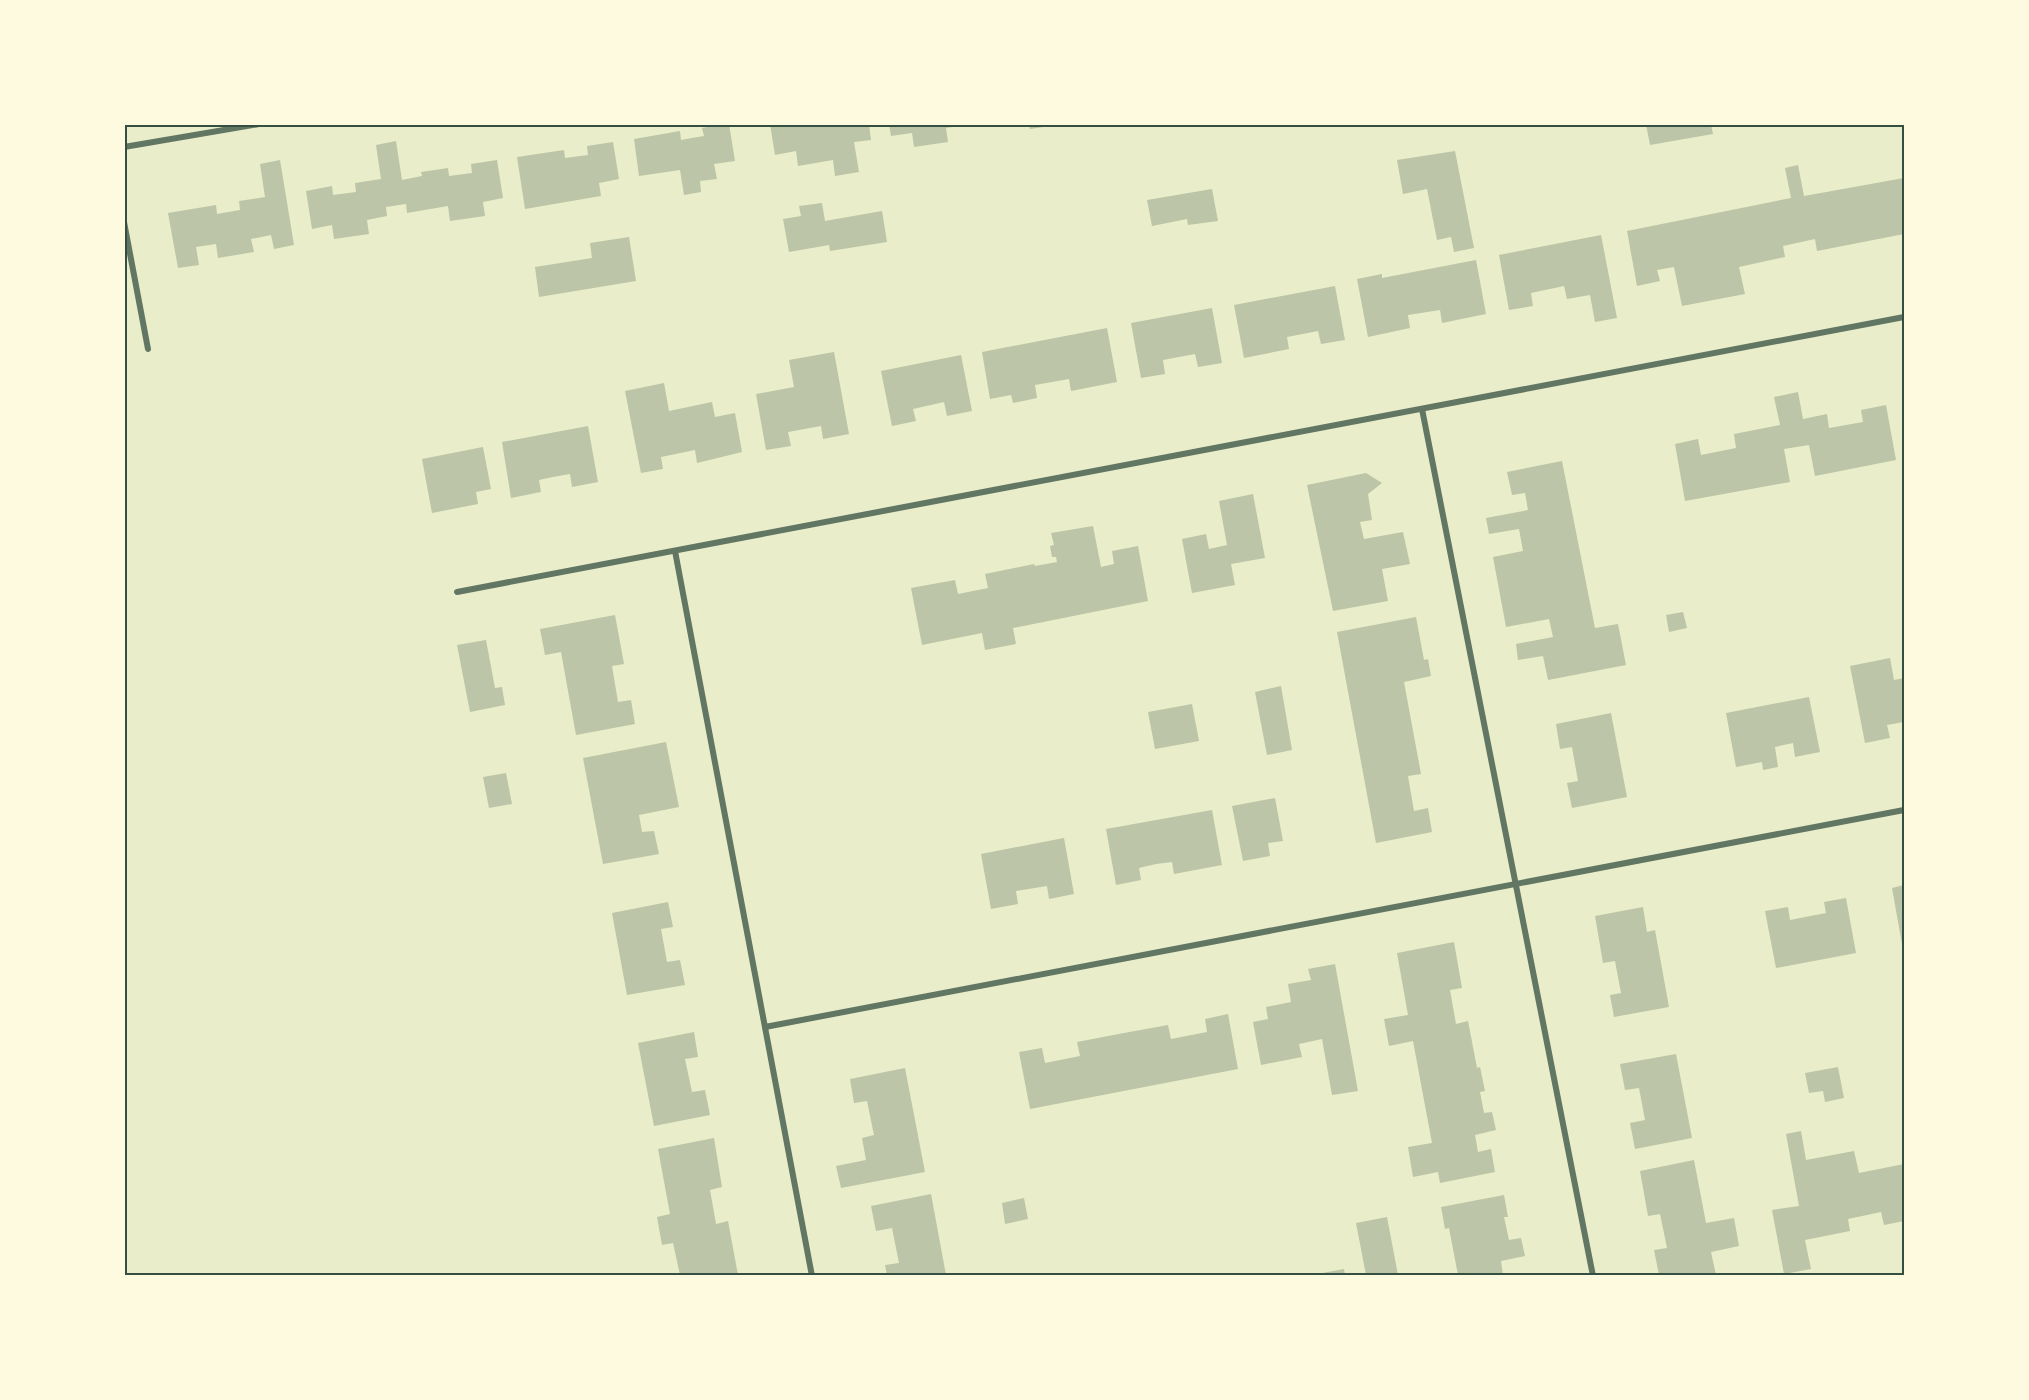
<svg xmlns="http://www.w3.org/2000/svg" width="2029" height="1400" font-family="'Source Sans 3',sans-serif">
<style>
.building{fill:#bcc5a7}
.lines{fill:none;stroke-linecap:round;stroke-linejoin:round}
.minor{stroke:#617663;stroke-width:6}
.neatline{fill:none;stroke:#344e41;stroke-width:2}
</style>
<rect width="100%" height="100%" fill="#e9edc9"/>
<g class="building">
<polygon points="722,124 729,124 735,161 714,164 717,179 700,181 701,192 684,195 680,170 639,176 634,139 680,131 681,140 692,138 704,136 702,128"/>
<polygon points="770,124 869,124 871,140 854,142 859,172 835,176 833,160 798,166 796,151 775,155"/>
<polygon points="889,124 958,124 958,126 946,128 948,142 914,147 912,133 891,136"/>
<polygon points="1029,124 1050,124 1050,126 1030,129"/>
<polygon points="1646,124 1711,124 1713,134 1650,145"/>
<polygon points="396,141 402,180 422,176 421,172 448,168 449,176 472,173 471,164 497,160 503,198 483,202 485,216 450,221 448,206 407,213 406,204 386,207 387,216 367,220 369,234 334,239 332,225 312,229 306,191 332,186 333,195 356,192 355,183 381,179 376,145"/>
<polygon points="613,142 619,179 599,183 601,196 525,209 517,157 564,150 565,158 588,155 587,146"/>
<polygon points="1455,151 1474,248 1454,252 1451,237 1437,240 1427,189 1403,194 1397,160"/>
<polygon points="280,160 294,245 274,249 271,235 251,239 254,252 218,258 216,244 196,247 199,265 178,268 168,213 216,205 217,214 240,210 239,201 265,197 260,164"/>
<polygon points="1798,165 1804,196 1904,178 1904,234 1817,251 1815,239 1783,246 1785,257 1739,267 1745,294 1682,306 1674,267 1657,270 1660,281 1637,286 1627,231 1791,198 1785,168"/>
<polygon points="1212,189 1218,221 1188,225 1187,219 1152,226 1147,200"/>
<polygon points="822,203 825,221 882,211 887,242 830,251 829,245 789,252 783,219 801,216 799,206"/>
<polygon points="1601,235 1617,318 1595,322 1590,295 1567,299 1564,286 1531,293 1533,306 1509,310 1499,255"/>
<polygon points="629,237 636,281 539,297 535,267 592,258 590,243"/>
<polygon points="1476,260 1486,314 1442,323 1440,310 1408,315 1410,328 1368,337 1357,279 1382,274 1382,278"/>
<polygon points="1335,286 1345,340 1321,344 1318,331 1287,337 1289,349 1244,358 1234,305"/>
<polygon points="1212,308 1222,363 1198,367 1195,354 1163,360 1165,374 1141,378 1131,323"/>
<polygon points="1107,328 1117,382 1071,391 1069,379 1035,385 1037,398 1013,403 1011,395 990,399 982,352"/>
<polygon points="834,352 849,434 823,439 821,426 788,432 791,446 766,450 756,394 794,387 789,360"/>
<polygon points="961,355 972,411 947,416 944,402 913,409 916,421 892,426 881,371"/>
<polygon points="664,383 669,411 712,402 715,417 735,413 742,452 697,463 695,450 661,457 663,469 641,473 625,391"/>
<polygon points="1798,392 1803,419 1827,414 1829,428 1863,422 1861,410 1886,405 1896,460 1815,476 1809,445 1784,449 1790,482 1685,501 1675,444 1698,439 1701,455 1736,448 1734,434 1780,425 1774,397"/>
<polygon points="588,426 598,482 572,487 570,474 553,477 539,480 541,492 511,498 502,442"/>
<polygon points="483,447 491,489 476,492 478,504 432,513 422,459"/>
<polygon points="1562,461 1595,628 1618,624 1626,665 1548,680 1543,656 1518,660 1516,644 1553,637 1549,619 1506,627 1493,557 1523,551 1519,529 1489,534 1486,518 1528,510 1525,493 1512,495 1507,472"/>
<polygon points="1366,473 1382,483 1368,494 1372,520 1360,522 1364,539 1403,532 1410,564 1382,569 1388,601 1333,611 1307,485"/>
<polygon points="1253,494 1265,558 1231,564 1235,585 1192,593 1182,539 1206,534 1209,549 1227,545 1219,501"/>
<polygon points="1093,526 1101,567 1114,564 1112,551 1138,546 1148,601 1013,628 1016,644 985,650 982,633 922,645 911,588 955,580 958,594 988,588 985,574 1034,564 1035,566 1057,562 1056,557 1052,557 1050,546 1054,545 1051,533"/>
<polygon points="1683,612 1687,628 1669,632 1666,615"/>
<polygon points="615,615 624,664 612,666 618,702 631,700 635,724 576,735 561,652 545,655 540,629"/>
<polygon points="1416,617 1424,660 1428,659 1431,676 1404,682 1421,774 1408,776 1414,811 1428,808 1432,832 1376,843 1337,632"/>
<polygon points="486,640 495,688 502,687 505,705 470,712 457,645"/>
<polygon points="1890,658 1894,680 1904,678 1904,722 1887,725 1890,738 1865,743 1850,666"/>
<polygon points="1281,686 1292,750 1267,755 1255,692"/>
<polygon points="1809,697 1820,752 1795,757 1793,743 1775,747 1778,767 1763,770 1762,762 1736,767 1726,713"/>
<polygon points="1192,704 1199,741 1155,749 1148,712"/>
<polygon points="1611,713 1627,797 1572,808 1567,783 1578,781 1572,747 1560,749 1556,724"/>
<polygon points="666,742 679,807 639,815 642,832 654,831 659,854 603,864 583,758"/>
<polygon points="506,773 512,804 489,808 483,777"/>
<polygon points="1275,798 1283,841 1268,843 1270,856 1243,861 1232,806"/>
<polygon points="1212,810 1222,865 1174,874 1172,862 1156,864 1139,868 1141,880 1116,885 1106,829"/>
<polygon points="1064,838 1074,894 1049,899 1047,886 1016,891 1018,904 991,909 981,854"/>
<polygon points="1904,885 1904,943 1902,944 1892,888"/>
<polygon points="1846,898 1856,953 1776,968 1765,911 1788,907 1790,920 1826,913 1824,902"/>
<polygon points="668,902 673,927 661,929 667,962 680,960 685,985 627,995 612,913"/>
<polygon points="1643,907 1647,932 1655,930 1669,1007 1614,1017 1610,995 1621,993 1615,961 1603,963 1595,916"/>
<polygon points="1454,942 1462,988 1450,990 1456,1024 1468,1021 1477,1068 1480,1067 1485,1091 1480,1092 1484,1113 1492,1112 1496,1130 1475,1135 1478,1152 1491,1149 1495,1172 1440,1183 1438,1172 1413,1177 1408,1147 1432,1143 1413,1041 1389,1046 1384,1019 1408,1015 1397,953"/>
<polygon points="1335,964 1358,1091 1332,1095 1322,1039 1299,1044 1302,1057 1261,1065 1253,1022 1268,1019 1266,1007 1291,1002 1288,984 1311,980 1308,969"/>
<polygon points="1228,1014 1238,1069 1030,1109 1019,1052 1042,1048 1045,1063 1080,1056 1077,1042 1124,1033 1168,1025 1171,1039 1207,1032 1205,1019"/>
<polygon points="694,1032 698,1057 685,1059 692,1092 705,1090 710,1115 654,1126 638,1043"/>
<polygon points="1676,1054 1692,1138 1635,1149 1630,1123 1645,1120 1639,1088 1625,1090 1620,1064"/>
<polygon points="1838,1067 1844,1098 1825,1102 1823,1091 1809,1093 1805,1073"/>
<polygon points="905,1068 925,1172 841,1188 836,1166 866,1160 862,1138 874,1135 867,1101 854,1103 850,1079"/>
<polygon points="1801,1131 1806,1160 1854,1151 1859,1173 1904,1164 1904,1221 1884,1225 1881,1212 1848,1219 1850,1231 1805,1240 1811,1269 1784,1274 1772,1210 1799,1206 1786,1134"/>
<polygon points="714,1138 722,1187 710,1190 716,1224 728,1221 738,1275 680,1275 673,1243 662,1245 657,1217 670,1214 658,1149"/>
<polygon points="1694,1160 1706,1223 1734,1218 1739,1246 1711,1252 1716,1275 1659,1275 1654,1250 1667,1248 1660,1214 1648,1216 1640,1171"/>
<polygon points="931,1194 946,1275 887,1275 885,1265 899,1263 892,1228 876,1231 871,1206"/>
<polygon points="1504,1195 1508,1217 1504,1217 1509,1240 1521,1238 1525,1256 1501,1261 1503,1275 1458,1275 1449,1228 1445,1229 1441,1207"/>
<polygon points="1024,1198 1028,1219 1005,1224 1002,1203"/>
<polygon points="1387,1217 1398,1275 1366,1275 1356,1223"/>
<polygon points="1344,1269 1345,1275 1317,1275 1317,1274"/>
</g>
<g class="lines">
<g class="minor">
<polyline points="124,147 259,124"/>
<polyline points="124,222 148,349"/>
<polyline points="1422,409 1593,1276"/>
<polyline points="675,551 812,1276"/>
<polyline points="457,592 1904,317"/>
<polyline points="765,1027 1904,810"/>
</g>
</g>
<rect width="2029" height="1400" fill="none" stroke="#fefae0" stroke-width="252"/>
<rect x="126" y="126" width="1777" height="1148" class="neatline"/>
</svg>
